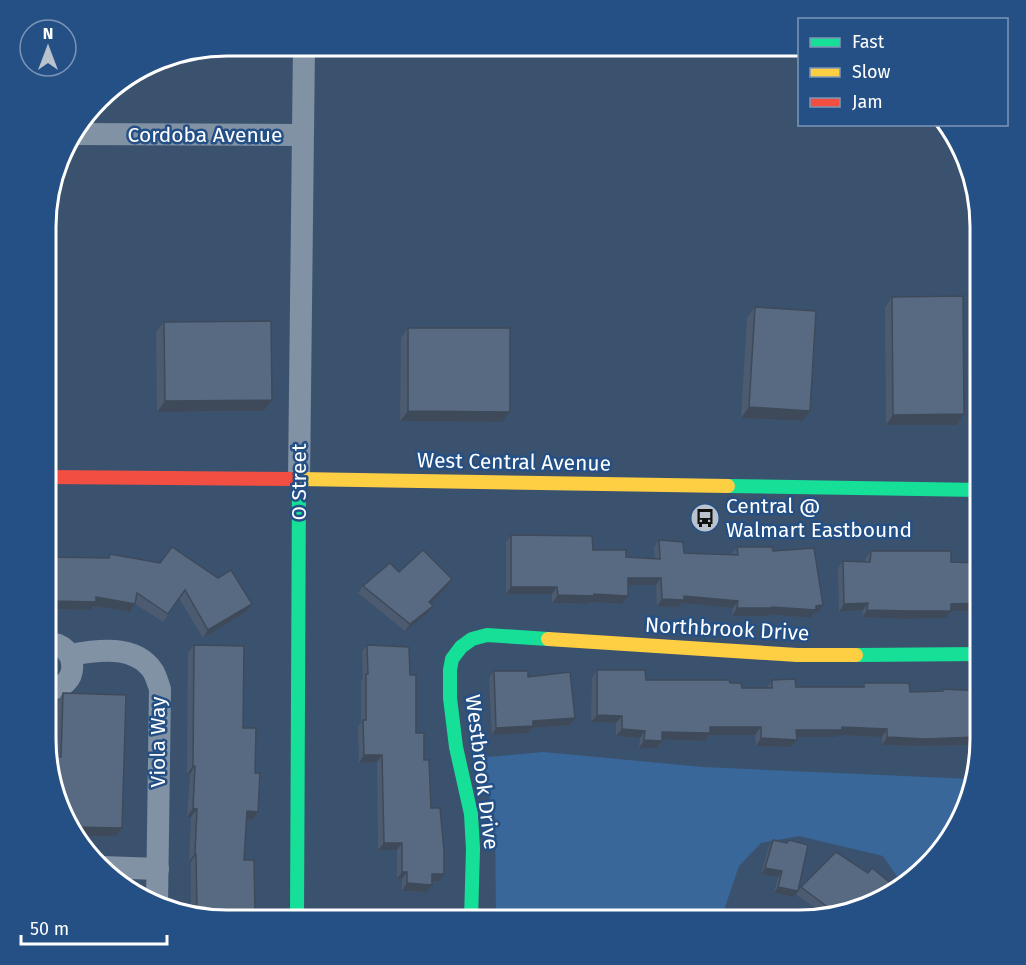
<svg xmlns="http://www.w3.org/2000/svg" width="1026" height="965" font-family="'Fira Sans',sans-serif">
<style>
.green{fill:#39679a}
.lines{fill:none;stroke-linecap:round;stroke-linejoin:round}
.street{stroke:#8292a5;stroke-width:22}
.fast{stroke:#16e098;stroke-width:14}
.slow{stroke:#ffcf43;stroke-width:14}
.jam{stroke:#f24e42;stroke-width:14}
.wall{fill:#4c5b6f}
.shaded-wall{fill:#3e4a5a}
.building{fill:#586a81;stroke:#3e4a5a;stroke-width:1.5}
.labels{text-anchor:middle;stroke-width:5;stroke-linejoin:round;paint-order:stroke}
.street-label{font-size:21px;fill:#fff;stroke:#255085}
.poi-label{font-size:21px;fill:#fff;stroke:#255085;text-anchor:start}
.rim{fill:none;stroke:#fff;stroke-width:3}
</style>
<rect width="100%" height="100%" fill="#3b526f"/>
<polygon class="green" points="543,752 703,767 972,779 962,819 919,875 903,885 883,856 799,836 761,843 739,866 721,919 496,918 495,818 479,758"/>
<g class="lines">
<g class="street">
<polyline points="71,134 302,135"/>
<polyline points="299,479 304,45"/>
<path d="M70 655C97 650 135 644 153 671 156 676 158 683 160 689L157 904"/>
<path d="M46 689C81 691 81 642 46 643"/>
<polyline points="102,867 158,869"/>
</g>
<g class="fast">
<polyline points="294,479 299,479 297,920"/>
<polyline points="728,486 981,490"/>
<polyline points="856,655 981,654"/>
<polyline points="471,920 473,849 471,814 456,747 450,698 450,670 452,659 461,647 472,639 487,635 548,639"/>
</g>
<g class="slow">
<polyline points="299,479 728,486"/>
<polyline points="548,639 797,655 856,655"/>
</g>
<polyline class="jam" points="47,477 294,479"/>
</g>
<g class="wall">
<polygon points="892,297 956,425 886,425 885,308"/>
<polygon points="755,307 810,411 803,421 741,418 747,318"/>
<polygon points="164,322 272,400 264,411 157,412 156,332"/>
<polygon points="408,328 502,422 400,421 401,338"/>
<polygon points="511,535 626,557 655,559 654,547 659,540 684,553 731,555 737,547 773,551 818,613 814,613 811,618 768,614 767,616 732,616 733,608 682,603 679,607 657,606 656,585 628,585 622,604 590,602 589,604 552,603 552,594 506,594 506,542"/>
<polygon points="46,545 50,557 107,558 110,554 246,612 203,638 179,598 163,622 135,604 130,612 93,606 91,610 50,609 50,606 46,606"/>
<polygon points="871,551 951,611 946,618 905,619 862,617 863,610 839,612 838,568 843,561 865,562 865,559"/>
<polygon points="399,572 452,579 447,587 430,603 433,606 428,613 405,631 358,593 363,586"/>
<polygon points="194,645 243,728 255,773 258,812 252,820 247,820 244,860 226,920 191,912 191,862 189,862 191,817 187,817 190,774 187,774 188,653"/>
<polygon points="367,645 410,675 416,733 424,760 431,808 439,881 432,881 427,892 402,891 402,879 397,879 397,850 378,850 377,762 359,763 358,727 361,722 361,681 363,679 362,652"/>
<polygon points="597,670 646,680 730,683 742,688 767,688 772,680 796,687 861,687 864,683 910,692 941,691 943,689 977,691 981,686 981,734 976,734 970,745 920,746 882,745 882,737 839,735 837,737 797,737 791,747 756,746 755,735 709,735 705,741 662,739 662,741 657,748 639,748 640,738 616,736 616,723 591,722 592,678"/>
<polygon points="494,671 528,677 575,718 570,725 532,728 528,733 492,735 489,678"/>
<polygon points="63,693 116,836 76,836 59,808 56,757 58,701"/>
<polygon points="773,840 786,843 789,840 794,897 774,893 778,877 761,874 769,846"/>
<polygon points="801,887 869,906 826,916 796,894"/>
</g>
<g class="shaded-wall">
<polygon points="272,400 264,411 157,412 165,401"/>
<polygon points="749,407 810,411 803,421 741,418"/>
<polygon points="408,411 510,412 502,422 400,421"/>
<polygon points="964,414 956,425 886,425 893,415"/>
<polygon points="628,578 661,578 656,585 622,585"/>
<polygon points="452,579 447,587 424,610 429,602"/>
<polygon points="511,587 557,587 552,594 506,594"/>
<polygon points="594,594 628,596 622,604 590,602 589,604 552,603 558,595"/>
<polygon points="684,596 738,601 733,608 682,603 679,607 657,606 662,599"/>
<polygon points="96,597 135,604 130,612 93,606 91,610 50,609 55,601"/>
<polygon points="46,598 55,598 50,606 46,606"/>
<polygon points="868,603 863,610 839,612 844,604"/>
<polygon points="981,603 981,611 951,611 946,618 905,619 862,617 867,610 951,604"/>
<polygon points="252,604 246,612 203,638 208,630"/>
<polygon points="823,605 818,613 814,613 811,618 768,614 767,616 732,616 737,608"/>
<polygon points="433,606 428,613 405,631 410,624"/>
<polygon points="597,715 622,716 616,723 591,722"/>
<polygon points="575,718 570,725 532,728 528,733 492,735 496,728 533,721"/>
<polygon points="976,726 981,727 981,734 970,734"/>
<polygon points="710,727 761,727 755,735 709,735 705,741 657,739 662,732"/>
<polygon points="842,727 887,729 882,737 839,735 837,737 791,737 796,730"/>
<polygon points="622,729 645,731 640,738 616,736"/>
<polygon points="887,737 976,737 970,745 920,746 882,745"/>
<polygon points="761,738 797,740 791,747 756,746"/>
<polygon points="644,740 662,741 657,748 639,748"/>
<polygon points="364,755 382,755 377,762 359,763"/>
<polygon points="193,766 195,766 190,774 187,774"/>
<polygon points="193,808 197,809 191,817 187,817"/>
<polygon points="247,811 258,812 252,820 241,819"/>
<polygon points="71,827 122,828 116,836 76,836"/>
<polygon points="384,843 402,843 397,850 378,850"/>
<polygon points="195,853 196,854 191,862 189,862"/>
<polygon points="765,868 782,871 778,877 761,874"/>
<polygon points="402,872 407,872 402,879 397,879"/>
<polygon points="432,874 444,874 439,881 427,881"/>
<polygon points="407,883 432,885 427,892 402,891"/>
<polygon points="778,887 798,891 794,897 774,893"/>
<polygon points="240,915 255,915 252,920 237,920"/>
</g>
<g class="building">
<polygon points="963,296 964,414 893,415 892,297"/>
<polygon points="755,307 816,311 810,411 749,407"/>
<polygon points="271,321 272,400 165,401 164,322"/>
<polygon points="408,328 510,328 510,412 408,411"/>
<polygon points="511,535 592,536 593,550 626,550 626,557 660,559 659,540 683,542 684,553 738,555 737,547 772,547 773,551 814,548 823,605 816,606 816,610 772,607 772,608 737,608 738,601 684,596 684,600 662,599 661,578 628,578 628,596 594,594 594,596 558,595 557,587 511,587"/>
<polygon points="46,545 50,546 50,557 109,558 110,554 160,563 172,547 218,578 231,570 252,604 208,630 185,590 168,614 137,593 135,604 96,597 96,602 55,601 55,598 46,598"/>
<polygon points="423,550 452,579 429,602 433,606 410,624 363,586 390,563 399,572"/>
<polygon points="871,551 951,551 951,562 981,563 981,603 951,604 951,611 910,611 867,610 868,603 844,604 843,561 870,562"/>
<polygon points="194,645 244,646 243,728 256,728 255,773 260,773 258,812 247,811 244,860 254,860 255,915 240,915 241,920 226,920 197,913 196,854 195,853 197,809 193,808 195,766 193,766"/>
<polygon points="367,645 409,647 410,675 416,675 416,733 424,733 424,760 429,760 431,808 440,808 444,851 444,874 432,874 432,885 407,883 407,872 402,872 402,843 384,843 382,755 364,755 363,720 366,720 366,674 368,674"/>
<polygon points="597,670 645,670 646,680 729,680 730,683 741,683 742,688 772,688 772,680 795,679 796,687 864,687 864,683 909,683 910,692 943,691 943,689 980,691 981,686 981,727 976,726 976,737 926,739 887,737 887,729 842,727 842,730 796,730 797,740 761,738 761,727 710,727 710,733 662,732 662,741 644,740 645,731 622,729 622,716 597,715"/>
<polygon points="494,671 528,671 528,677 570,672 575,718 533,721 533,726 496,728"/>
<polygon points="63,693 126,695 122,828 71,827 59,808 47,756 61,757"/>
<polygon points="773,840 787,843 789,840 808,845 798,891 778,887 782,871 765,868"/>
<polygon points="836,852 868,873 872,868 898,889 869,906 837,914 801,887"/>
</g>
<defs>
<g id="bus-disc" transform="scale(1.5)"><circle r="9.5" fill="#bac2cd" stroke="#255085"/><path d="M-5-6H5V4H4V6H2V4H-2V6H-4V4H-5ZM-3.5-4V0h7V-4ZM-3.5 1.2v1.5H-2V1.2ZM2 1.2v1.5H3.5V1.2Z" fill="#111"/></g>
</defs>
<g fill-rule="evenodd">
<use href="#bus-disc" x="705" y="518"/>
</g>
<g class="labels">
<g class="street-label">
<text x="205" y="142">Cordoba Avenue</text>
<text transform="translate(514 462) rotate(1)" y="7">West Central Avenue</text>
<text transform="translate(299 482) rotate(-90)" y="7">O Street</text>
<text transform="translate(727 629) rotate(3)" y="7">Northbrook Drive</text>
<text transform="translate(158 742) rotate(-90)" y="7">Viola Way</text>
<text transform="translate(482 772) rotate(83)" y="7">Westbrook Drive</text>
</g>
<g class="poi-label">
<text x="726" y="513">Central @<tspan x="726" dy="24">Walmart Eastbound</tspan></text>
</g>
</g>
<path d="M0 0H1026V965H0ZM227 56H799A171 171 0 0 1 970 227V739A171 171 0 0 1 799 910H227A171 171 0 0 1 56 739V227A171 171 0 0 1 227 56Z" fill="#255085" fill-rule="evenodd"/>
<path class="rim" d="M227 56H799A171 171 0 0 1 970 227V739A171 171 0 0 1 799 910H227A171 171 0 0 1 56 739V227A171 171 0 0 1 227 56Z"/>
<rect x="798" y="18" width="210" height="108" fill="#255085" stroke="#7c96b6" stroke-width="1.5"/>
<rect x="810" y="38" width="30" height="9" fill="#16e098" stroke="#7c96b6" stroke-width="1.5"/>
<text x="852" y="48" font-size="18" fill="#ffffff">Fast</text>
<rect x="810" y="68" width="30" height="9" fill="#ffcf43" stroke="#7c96b6" stroke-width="1.5"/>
<text x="852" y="78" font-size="18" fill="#ffffff">Slow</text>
<rect x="810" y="98" width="30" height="9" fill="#f24e42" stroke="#7c96b6" stroke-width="1.5"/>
<text x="852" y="108" font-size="18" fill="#ffffff">Jam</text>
<g transform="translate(48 48)"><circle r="28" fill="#255085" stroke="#7c96b6" stroke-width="1.5"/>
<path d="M0-4.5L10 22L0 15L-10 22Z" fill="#bac2cd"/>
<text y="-9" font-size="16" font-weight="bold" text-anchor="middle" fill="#ffffff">N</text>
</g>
<path d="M21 935v9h146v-9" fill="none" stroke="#ffffff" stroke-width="3"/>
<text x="30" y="935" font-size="18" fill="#ffffff" stroke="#255085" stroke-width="4.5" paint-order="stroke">50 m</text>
</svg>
